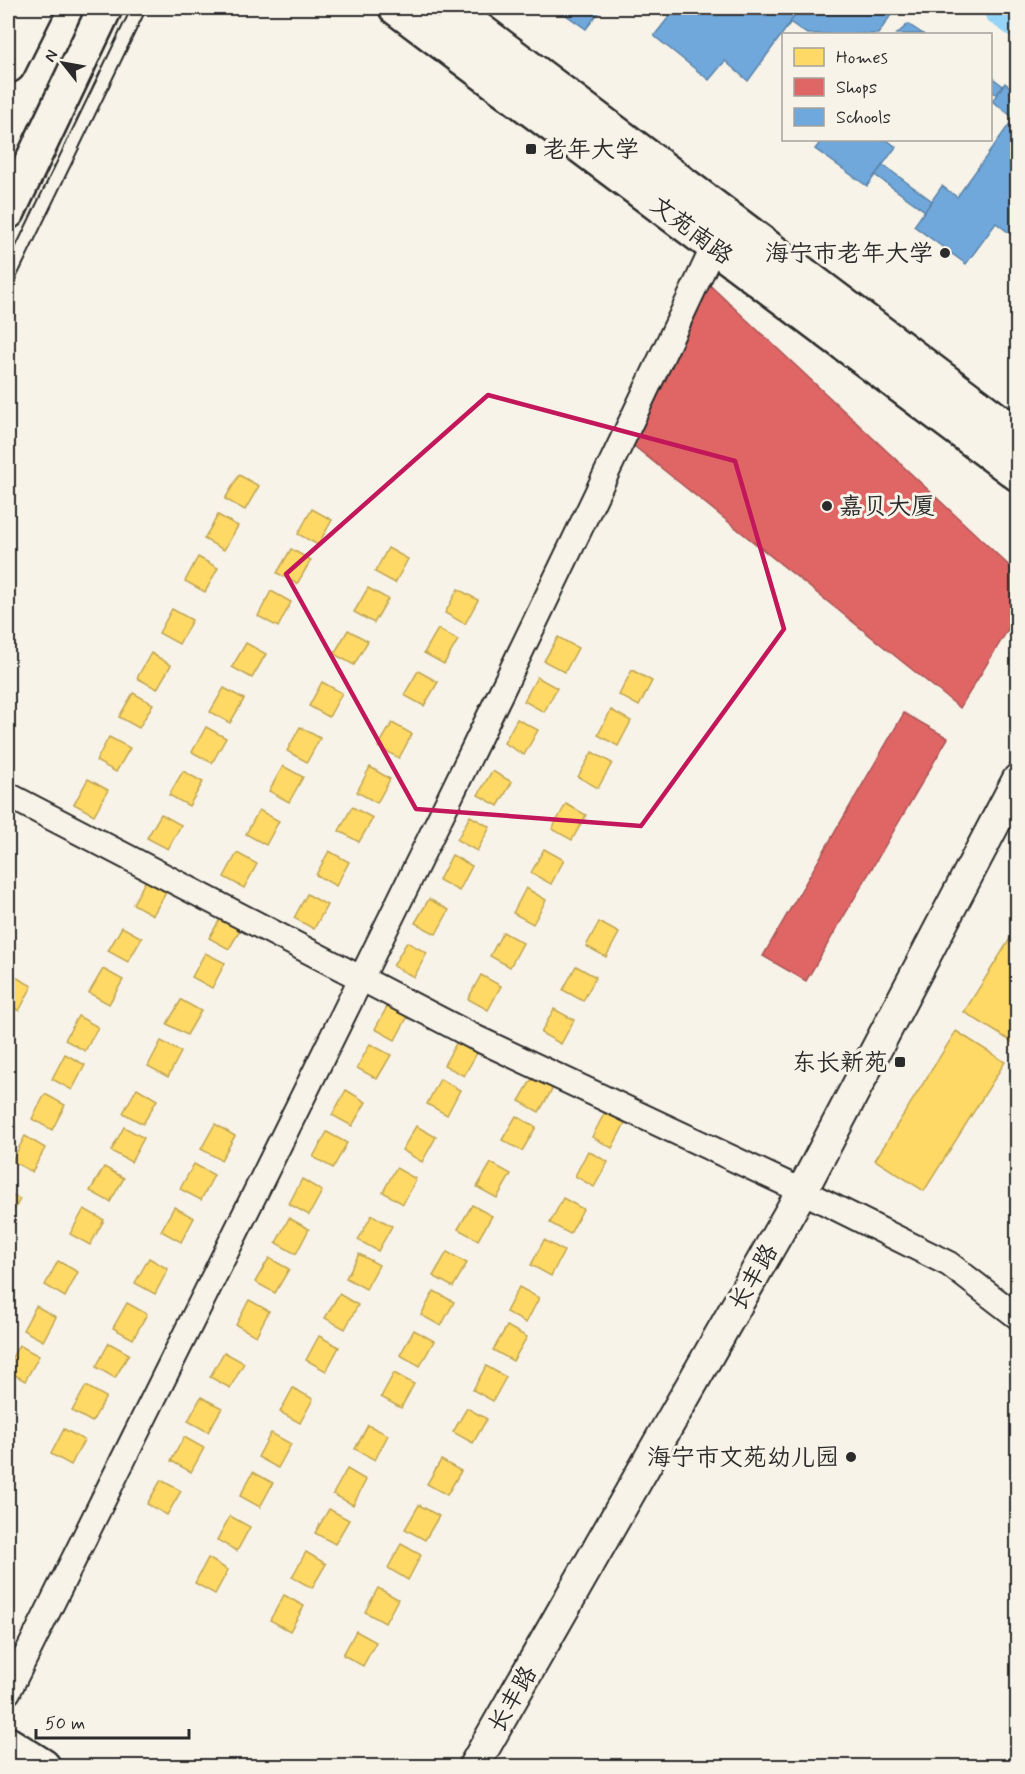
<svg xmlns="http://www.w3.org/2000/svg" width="1025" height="1774" font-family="Mynerve,'LXGW WenKai TC',sans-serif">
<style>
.homes{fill:#ffd966;stroke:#bfa554;stroke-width:1.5}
.shops{fill:#e06666;stroke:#aa5454;stroke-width:1.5}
.schools{fill:#6fa8dc;stroke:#5b82a7;stroke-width:1.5}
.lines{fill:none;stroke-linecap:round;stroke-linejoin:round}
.river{stroke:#95d4f6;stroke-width:38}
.service-casing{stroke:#2b2b2b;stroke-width:16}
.minor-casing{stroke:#2b2b2b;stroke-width:28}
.tertiary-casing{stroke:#2b2b2b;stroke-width:34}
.secondary-casing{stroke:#2b2b2b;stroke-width:38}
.trunk-casing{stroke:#2b2b2b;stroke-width:38}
.service{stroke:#f7f3e8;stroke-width:12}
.minor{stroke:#f7f3e8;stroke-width:24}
.tertiary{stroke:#f7f3e8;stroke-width:30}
.secondary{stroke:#f7f3e8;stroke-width:33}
.trunk{stroke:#f7f3e8;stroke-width:33}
.marked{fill:none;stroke:#c2185b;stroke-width:4.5;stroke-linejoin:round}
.poi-dot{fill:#2b2b2b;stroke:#f7f3e8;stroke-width:2}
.labels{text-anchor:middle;stroke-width:6;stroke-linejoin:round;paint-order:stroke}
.poi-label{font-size:24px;fill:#2b2b2b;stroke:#f7f3e8;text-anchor:end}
.street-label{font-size:24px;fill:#2b2b2b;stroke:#f7f3e8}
</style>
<rect width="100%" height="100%" fill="#f7f3e8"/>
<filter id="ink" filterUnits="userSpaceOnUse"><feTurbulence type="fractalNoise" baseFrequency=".0167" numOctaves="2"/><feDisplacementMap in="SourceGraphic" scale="12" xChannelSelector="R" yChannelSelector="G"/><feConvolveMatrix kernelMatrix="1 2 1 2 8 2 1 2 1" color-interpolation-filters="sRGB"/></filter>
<g filter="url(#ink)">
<g class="homes">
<polygon points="239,475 259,486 245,510 225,499"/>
<polygon points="312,509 332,520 318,545 298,534"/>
<polygon points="218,515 238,526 224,550 204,539"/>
<polygon points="388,548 408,559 395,583 375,572"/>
<polygon points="291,549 311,560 297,584 277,573"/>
<polygon points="198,557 218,568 205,592 185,581"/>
<polygon points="368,588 388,599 374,623 354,612"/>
<polygon points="458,589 478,600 465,624 445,613"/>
<polygon points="271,591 291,602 278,627 258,616"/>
<polygon points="172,609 192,620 179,644 159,633"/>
<polygon points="438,629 458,640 444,664 424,653"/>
<polygon points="348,630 368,641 354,665 334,654"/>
<polygon points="558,637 578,648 565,672 544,661"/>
<polygon points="246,643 266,654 252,678 232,667"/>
<polygon points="151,653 171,665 157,689 137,678"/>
<polygon points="632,670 652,681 639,706 619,695"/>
<polygon points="418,671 438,682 424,706 404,695"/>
<polygon points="537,677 557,688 544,712 524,701"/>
<polygon points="322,682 342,693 329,717 309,706"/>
<polygon points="224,688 244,699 230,723 210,712"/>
<polygon points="133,693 153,704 139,728 119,717"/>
<polygon points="611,710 631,721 618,746 598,735"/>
<polygon points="517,719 538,730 524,755 504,743"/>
<polygon points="392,723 412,734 399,758 378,747"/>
<polygon points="206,727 226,738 212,763 192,752"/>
<polygon points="300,727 320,738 307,762 287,751"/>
<polygon points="109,737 130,748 116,772 96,761"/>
<polygon points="592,752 612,763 598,788 578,777"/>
<polygon points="283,766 303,777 289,802 269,791"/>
<polygon points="370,767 390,779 377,803 357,792"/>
<polygon points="183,771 203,782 189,806 169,795"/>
<polygon points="492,771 512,782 498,806 478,795"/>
<polygon points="88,779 108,790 94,815 74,804"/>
<polygon points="566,804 586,815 572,840 552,829"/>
<polygon points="352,807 373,818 359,842 339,831"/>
<polygon points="259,810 279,821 266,845 246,834"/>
<polygon points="161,814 181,825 168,849 147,838"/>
<polygon points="470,816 490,827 477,851 457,840"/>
<polygon points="544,849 564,860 551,884 531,873"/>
<polygon points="329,851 349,862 336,886 316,875"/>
<polygon points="237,853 257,864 244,888 224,877"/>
<polygon points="452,855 472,866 459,891 439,880"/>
<polygon points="146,880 167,891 153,915 133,904"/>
<polygon points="526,888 546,900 533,924 513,913"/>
<polygon points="307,894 327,905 314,929 294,918"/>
<polygon points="429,899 449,910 436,934 415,923"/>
<polygon points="223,914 243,925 229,949 209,938"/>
<polygon points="599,922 619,933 606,957 586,946"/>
<polygon points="1018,926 1018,1044 1017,1045 964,1012"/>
<polygon points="122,927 142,938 128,962 108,951"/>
<polygon points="503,932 523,943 510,967 490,956"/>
<polygon points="407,942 427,953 414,977 393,966"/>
<polygon points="205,953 225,963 212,988 192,977"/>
<polygon points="576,966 596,977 583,1001 563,990"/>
<polygon points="103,969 123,980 109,1004 89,993"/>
<polygon points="12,975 32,986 19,1011 8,1004 8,984"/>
<polygon points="481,975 501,986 488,1010 468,999"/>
<polygon points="181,1000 201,1011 187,1035 167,1024"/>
<polygon points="388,1005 408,1016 395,1040 375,1029"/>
<polygon points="554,1009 574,1020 561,1044 541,1033"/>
<polygon points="78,1016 98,1027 85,1051 65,1040"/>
<polygon points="956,1031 1005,1062 924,1191 875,1160"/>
<polygon points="458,1040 478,1051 464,1076 444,1065"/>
<polygon points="161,1041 181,1052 168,1077 148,1066"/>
<polygon points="370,1044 391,1055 377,1079 357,1068"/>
<polygon points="65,1054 85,1065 72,1090 52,1079"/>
<polygon points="533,1077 553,1088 539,1112 519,1101"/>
<polygon points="440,1079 460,1090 447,1115 427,1104"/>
<polygon points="137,1088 157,1100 143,1124 123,1113"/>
<polygon points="346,1090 366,1102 352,1126 332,1115"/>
<polygon points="45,1094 65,1105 52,1130 32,1119"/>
<polygon points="605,1112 625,1123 612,1148 592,1137"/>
<polygon points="516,1116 536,1127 522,1151 502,1140"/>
<polygon points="215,1124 235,1136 221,1160 201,1149"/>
<polygon points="416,1126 436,1137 422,1162 402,1150"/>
<polygon points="124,1127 144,1138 131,1162 111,1151"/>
<polygon points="327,1132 347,1143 333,1168 313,1157"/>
<polygon points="25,1136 45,1148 32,1172 12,1161"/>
<polygon points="588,1151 608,1162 594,1187 575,1176"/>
<polygon points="491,1163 511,1174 497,1198 477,1187"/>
<polygon points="194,1164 214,1175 201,1200 180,1189"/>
<polygon points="104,1167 124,1178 110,1202 90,1191"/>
<polygon points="396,1168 416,1179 403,1204 383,1192"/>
<polygon points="302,1179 322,1191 309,1215 289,1204"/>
<polygon points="8,1193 20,1199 8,1221"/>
<polygon points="563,1198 583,1209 570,1234 550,1223"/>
<polygon points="472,1205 492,1216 478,1240 458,1229"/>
<polygon points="174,1207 194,1218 181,1242 161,1231"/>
<polygon points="84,1209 104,1220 90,1245 70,1234"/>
<polygon points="372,1215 392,1226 378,1251 358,1240"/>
<polygon points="289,1218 309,1229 296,1254 276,1243"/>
<polygon points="544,1240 564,1251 551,1276 531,1265"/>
<polygon points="447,1252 467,1263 453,1287 433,1276"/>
<polygon points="359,1254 379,1265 366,1289 346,1278"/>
<polygon points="149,1258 168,1269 155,1294 135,1283"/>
<polygon points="269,1258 289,1269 275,1293 255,1282"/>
<polygon points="58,1261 78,1272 65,1297 45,1285"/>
<polygon points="519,1287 539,1298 526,1323 506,1312"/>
<polygon points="434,1291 454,1302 441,1326 421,1315"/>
<polygon points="339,1294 358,1305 345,1329 325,1318"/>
<polygon points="249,1300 269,1311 256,1336 236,1325"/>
<polygon points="127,1303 147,1314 133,1339 113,1328"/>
<polygon points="36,1306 56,1317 43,1341 23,1330"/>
<polygon points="507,1326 527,1337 513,1361 493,1350"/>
<polygon points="414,1330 434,1341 420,1366 400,1355"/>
<polygon points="319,1336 339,1347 326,1371 306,1360"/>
<polygon points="109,1343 129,1354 115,1378 96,1367"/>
<polygon points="19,1345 39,1356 25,1381 8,1371 8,1365"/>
<polygon points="224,1352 244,1363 230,1388 210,1377"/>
<polygon points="486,1366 506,1377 493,1401 473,1390"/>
<polygon points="394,1373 414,1384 401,1408 381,1397"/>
<polygon points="86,1386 106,1397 92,1422 72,1411"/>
<polygon points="293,1388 313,1399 300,1423 280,1412"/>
<polygon points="201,1397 222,1408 208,1432 188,1421"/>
<polygon points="467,1408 487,1419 473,1443 453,1432"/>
<polygon points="368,1425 388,1435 375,1460 355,1449"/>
<polygon points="64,1429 84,1440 71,1465 51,1454"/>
<polygon points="271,1433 291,1444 278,1468 258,1457"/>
<polygon points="184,1437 204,1448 191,1472 171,1461"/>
<polygon points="441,1460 461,1471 447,1495 427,1484"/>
<polygon points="347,1469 366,1480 353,1505 333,1494"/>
<polygon points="253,1472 273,1483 260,1507 240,1496"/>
<polygon points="161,1480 181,1491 167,1515 147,1504"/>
<polygon points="419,1505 439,1516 425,1540 405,1529"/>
<polygon points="329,1509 349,1520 335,1544 315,1533"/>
<polygon points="230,1516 250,1527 237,1551 217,1540"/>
<polygon points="401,1544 421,1555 408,1580 388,1568"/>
<polygon points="306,1552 326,1564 312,1588 292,1577"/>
<polygon points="208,1558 228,1570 215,1594 195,1583"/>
<polygon points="378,1588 398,1599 385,1623 365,1612"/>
<polygon points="284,1595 304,1606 290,1631 270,1620"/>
<polygon points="356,1631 376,1642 363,1666 343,1655"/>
</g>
<g class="shops">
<polygon points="700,276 1018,574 1018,613 960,708 624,438"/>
<polygon points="904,713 948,738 806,981 763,956"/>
</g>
<g class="schools">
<polygon points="556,8 602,8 586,29"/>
<polygon points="676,8 801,8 748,81 725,61 709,80 654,36"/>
<polygon points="801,8 887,8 893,12 878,34 807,34 790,22"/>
<polygon points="908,24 923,34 897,34"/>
<polygon points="990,76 1003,86 997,95 990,90"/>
<polygon points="1005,83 1018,93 1018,236 1016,238 996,223 966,264 914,226 942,186 957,197 1014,118 992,101"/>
<polygon points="822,140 887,140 896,147 867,186 815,149"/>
<polygon points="883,165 932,201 925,211 875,175"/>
</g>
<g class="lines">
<polyline class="river" points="1002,8 1018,19"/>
<g class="service-casing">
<polyline id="service" points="8,279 139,8"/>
</g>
<g class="minor-casing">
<g id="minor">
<polyline points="8,795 474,1037 802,1191 949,1264 1018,1317"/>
<path d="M8 1692C248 1207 491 723 720 233"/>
</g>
</g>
<g class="tertiary-casing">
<polyline id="tertiary" points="474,1766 802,1191 1018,779"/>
</g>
<g class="secondary-casing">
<g id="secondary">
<polyline points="396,8 1018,474"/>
<polyline points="450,8 1018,436"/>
<polyline points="8,1744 43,1766"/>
</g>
</g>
<g class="trunk-casing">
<g id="trunk">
<polyline points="8,66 37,8"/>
<polyline points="8,212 105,8"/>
</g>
</g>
<use href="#service" class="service"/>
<use href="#minor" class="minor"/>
<use href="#tertiary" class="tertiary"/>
<use href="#secondary" class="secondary"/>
<use href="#trunk" class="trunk"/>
</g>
</g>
<path class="marked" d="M488 395 735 461 784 629 641 826 416 809 286 574Z"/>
<g class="poi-dot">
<rect x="525" y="143" width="12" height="12" rx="3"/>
<circle cx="945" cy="253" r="6"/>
<circle cx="827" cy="506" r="6"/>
<rect x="894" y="1056" width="12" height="12" rx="3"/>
<circle cx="851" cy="1457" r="6"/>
</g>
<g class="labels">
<g class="poi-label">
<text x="543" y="157" text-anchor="start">老年大学</text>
<text x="933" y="261">海宁市老年大学</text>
<text x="839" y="514" text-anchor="start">嘉贝大厦</text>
<text x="888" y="1070">东长新苑</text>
<text x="839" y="1465">海宁市文苑幼儿园</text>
</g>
<g class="street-label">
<text transform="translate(692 230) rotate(37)" y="8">文苑南路</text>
<text transform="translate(753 1277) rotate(-60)" y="8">长丰路</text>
<text transform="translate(512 1699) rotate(-60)" y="8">长丰路</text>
</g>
</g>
<rect width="1025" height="1774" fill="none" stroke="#f7f3e8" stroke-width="30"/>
<rect x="15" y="15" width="995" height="1744" fill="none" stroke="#2b2b2b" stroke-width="2" filter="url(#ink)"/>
<rect x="782" y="33" width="210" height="108" fill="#f7f3e8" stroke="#a5a39c" stroke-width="1.5"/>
<rect x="794" y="48" width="30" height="18" fill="#ffd966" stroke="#a5a39c" stroke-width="1.5"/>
<text x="836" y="63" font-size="18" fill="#2b2b2b">Homes</text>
<rect x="794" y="78" width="30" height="18" fill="#e06666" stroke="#a5a39c" stroke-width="1.5"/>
<text x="836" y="93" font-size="18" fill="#2b2b2b">Shops</text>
<rect x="794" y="108" width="30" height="18" fill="#6fa8dc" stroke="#a5a39c" stroke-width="1.5"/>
<text x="836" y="123" font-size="18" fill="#2b2b2b">Schools</text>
<g transform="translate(63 63) rotate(301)" stroke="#f7f3e8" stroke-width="4.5" paint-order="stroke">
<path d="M0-4.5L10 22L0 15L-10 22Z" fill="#2b2b2b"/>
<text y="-9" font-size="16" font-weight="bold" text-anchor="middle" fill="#2b2b2b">N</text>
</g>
<path d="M36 1729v9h153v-9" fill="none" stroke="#2b2b2b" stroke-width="3"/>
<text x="45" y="1729" font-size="18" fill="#2b2b2b" stroke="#f7f3e8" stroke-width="4.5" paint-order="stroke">50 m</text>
</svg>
